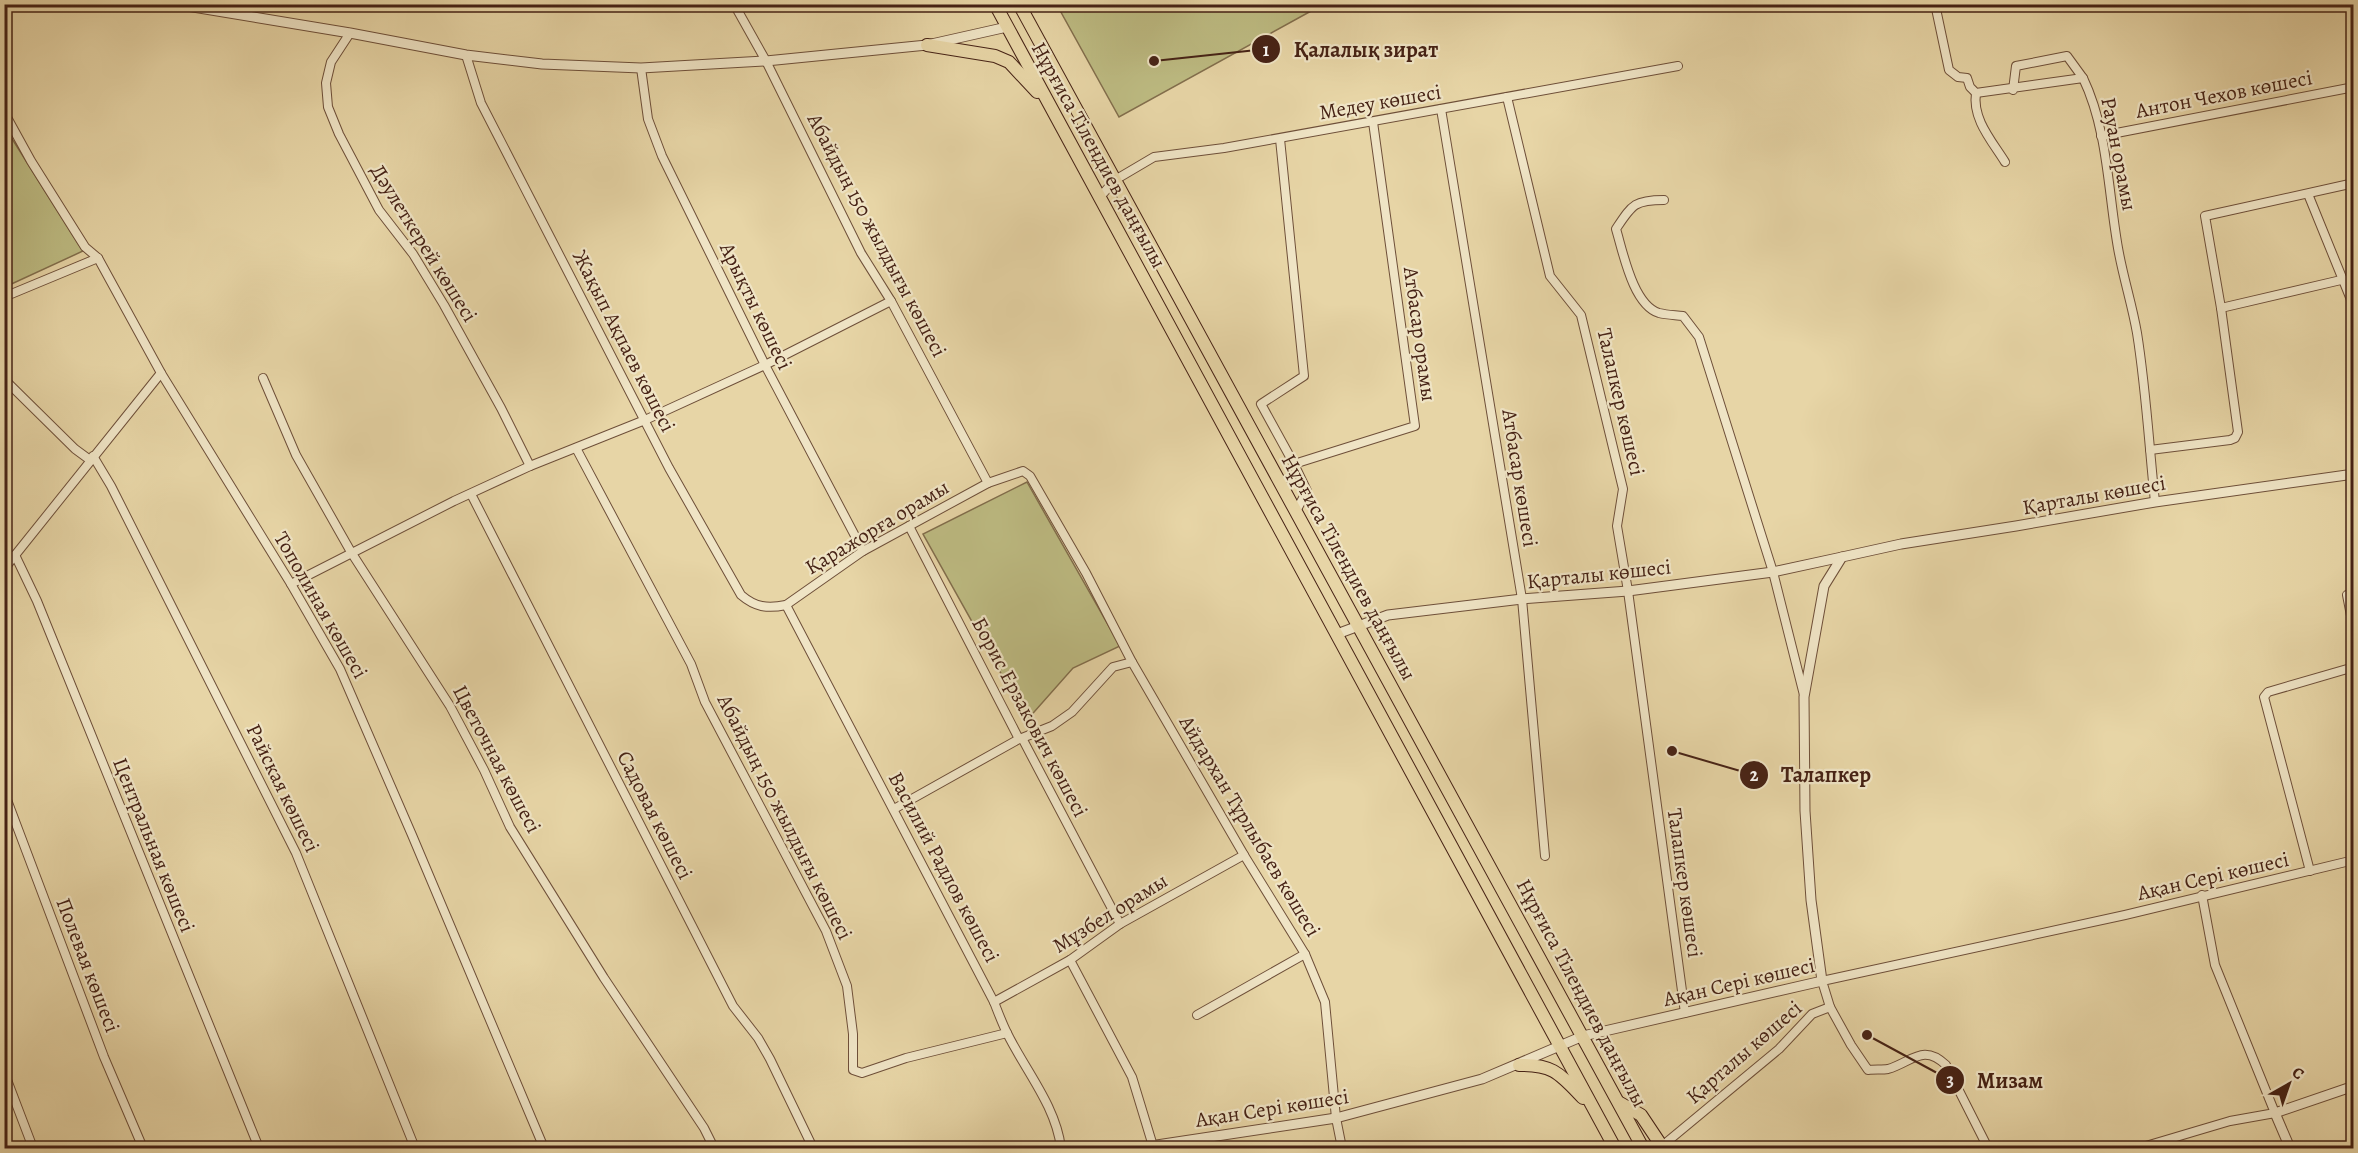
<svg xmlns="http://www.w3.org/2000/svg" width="2358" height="1153" font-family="Alegreya,serif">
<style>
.green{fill:#bdbb82;stroke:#826e4c;stroke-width:1.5}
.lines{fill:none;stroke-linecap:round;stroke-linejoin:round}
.minor-casing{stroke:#6e4f39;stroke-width:10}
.tertiary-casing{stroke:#6e4f39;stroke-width:11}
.primary-casing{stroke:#462215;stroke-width:14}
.minor{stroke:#efe4c5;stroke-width:8}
.tertiary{stroke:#efe4c5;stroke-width:9}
.primary{stroke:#e7d5a6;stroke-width:12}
.labels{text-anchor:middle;stroke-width:4.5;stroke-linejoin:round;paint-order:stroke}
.street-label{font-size:21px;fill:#462215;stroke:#efe4c5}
.leader{fill:none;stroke:#462215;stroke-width:2}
.callout-dot{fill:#462215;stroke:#efe4c5;stroke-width:2}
.mark-label{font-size:18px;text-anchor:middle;font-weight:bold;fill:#fff}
.callout-label{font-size:22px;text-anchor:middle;font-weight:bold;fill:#462215;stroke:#efe4c5;stroke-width:4.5;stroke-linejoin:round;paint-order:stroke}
</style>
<rect width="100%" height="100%" fill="#e7d5a6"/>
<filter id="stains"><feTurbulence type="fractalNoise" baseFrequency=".00333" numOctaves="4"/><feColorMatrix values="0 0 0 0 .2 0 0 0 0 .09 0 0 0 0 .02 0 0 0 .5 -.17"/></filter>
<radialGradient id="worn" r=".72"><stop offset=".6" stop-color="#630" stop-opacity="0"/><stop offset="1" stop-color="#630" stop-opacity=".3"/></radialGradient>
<g class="green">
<polygon points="1057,5 1322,5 1119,117"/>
<polygon points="4,126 83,251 5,287 4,287"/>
<polygon points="1027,482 1120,646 1073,668 1027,720 923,534"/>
</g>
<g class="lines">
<g class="minor-casing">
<g id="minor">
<polyline points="734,4 766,61 861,253 891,301 988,483"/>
<path d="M1935 4 1949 70 1958 77 1967 78 1970 87 1976 93 2083 78C2108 130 2108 192 2118 248 2123 277 2132 304 2137 333 2146 389 2149 445 2155 502"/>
<polyline points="350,33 331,62 326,83 328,107 339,134 379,210 413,254 444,305 501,408 530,466"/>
<path d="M466 55 481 103 669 468 741 595C755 607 767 609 786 605L863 551 988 483 1023 471 1030 476 1086 573 1132 662"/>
<polyline points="641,68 648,119 662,156 765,365 863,551"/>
<polyline points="2013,90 2016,66 2067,56 2083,78"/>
<path d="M1976 93C1972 119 1992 141 2005 162"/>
<polyline points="1507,97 1550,276 1581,315 1623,489 1617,526 1628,591 1685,1013"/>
<polyline points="1441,109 1522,599 1545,856"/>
<polyline points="4,112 31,161 85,247 98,258 161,373 291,584 340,669 412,835 544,1148"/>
<polyline points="2101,136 2354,87"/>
<polyline points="1280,139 1304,376 1261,404 1294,464"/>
<polyline points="2308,194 2354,307"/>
<polyline points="1100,197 1115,180 1154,157 1224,148 1678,66"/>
<path d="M1664 200C1634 200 1632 205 1616 229 1623 252 1633 305 1659 313 1667 315 1675 315 1683 316L1699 337 1773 572 1804 695"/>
<polyline points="4,297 98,258"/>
<polyline points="2221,308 2341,280"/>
<polyline points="263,378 296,455 351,552 450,706 484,770 510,827 604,978 704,1128 714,1148"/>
<polyline points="4,379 75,449 90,460"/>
<polyline points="576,448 691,664 705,702 826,931 847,986 853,1034 853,1070 862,1073 906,1058 1007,1033"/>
<polyline points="2150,450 2230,440 2235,438 2238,432 2221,308 2205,216 2354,183"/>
<polyline points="93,456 111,486 296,853 415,1148"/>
<polyline points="471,494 733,1006 758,1038 770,1059 813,1148"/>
<polyline points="1296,511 1307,491 1294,464 1415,426 1373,122"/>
<polyline points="909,526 1019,739 1022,738 1120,924"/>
<polyline points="15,555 37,601 259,1148"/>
<polyline points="4,569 161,373"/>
<polyline points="291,584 454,501 530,466 645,420 765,365 891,301"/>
<polyline points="2347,595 2354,631"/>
<path d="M786 605 994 1002C998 1012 1002 1023 1007 1033 1025 1070 1056 1106 1061 1148"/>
<polyline points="1022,738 1052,726 1072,712 1113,667 1132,662 1244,855 1305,954 1325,1002 1336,1118 1342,1148"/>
<polyline points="4,792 104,1057 143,1148"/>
<polyline points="894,809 1019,739"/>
<polyline points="2310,871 2264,697 2268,692 2354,667"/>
<polyline points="1070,960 1132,1077 1153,1146"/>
<polyline points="994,1002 1070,960 1120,924 1244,855"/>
<path d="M1830 1007 1851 1045 1868 1070C1874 1069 1882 1070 1888 1069 1912 1062 1923 1043 1946 1065L1988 1148"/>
<polyline points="1197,1015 1305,954"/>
<polyline points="4,1072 33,1148"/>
<polyline points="1199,1139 1200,1148"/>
<polyline points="1662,1146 1779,1049 1812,1014 1830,1007 1822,981 2125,915 2354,860"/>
<polyline points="2139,1148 2230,1121 2275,1113 2215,965 2202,895"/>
</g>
</g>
<g class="tertiary-casing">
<g id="tertiary">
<polyline points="175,4 350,33 466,55 542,64 641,68 766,61 927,45 1007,27"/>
<polyline points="1337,634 1388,615 1522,599 1628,591 1773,572 1842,557"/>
<polyline points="1137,1148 1336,1118 1482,1079 1583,1036 1822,981 1811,900 1805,811 1804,697 1824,586 1842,557 1901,544 2016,526 2155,502 2354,474"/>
<polyline points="2290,1148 2275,1113 2354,1086"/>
</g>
</g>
<g class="primary-casing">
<g id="primary">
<polyline points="995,4 1615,1148"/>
<polyline points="1019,4 1643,1148"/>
<polyline points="927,45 995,56 1009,62 1037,92"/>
<path d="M1519 1065C1553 1064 1560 1074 1583 1098"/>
<polyline points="1620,1103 1641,1115 1663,1148"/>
</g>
</g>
<use href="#minor" class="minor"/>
<use href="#tertiary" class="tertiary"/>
<use href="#primary" class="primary"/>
</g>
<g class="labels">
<g class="street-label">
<text transform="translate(2224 94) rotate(-11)" y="7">Антон Чехов көшесі</text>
<text transform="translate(1380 102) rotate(-10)" y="7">Медеу көшесі</text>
<text transform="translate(2119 154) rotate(79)" y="7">Рауан орамы</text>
<text transform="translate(1099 155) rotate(61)" y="7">Нұрғиса Тілендиев даңғылы</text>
<text transform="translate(877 235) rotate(62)" y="7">Абайдың 150 жылдығы көшесі</text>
<text transform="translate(424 243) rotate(58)" y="7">Дәулеткерей көшесі</text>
<text transform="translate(756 306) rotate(64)" y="7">Арықты көшесі</text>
<text transform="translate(1420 334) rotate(82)" y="7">Атбасар орамы</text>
<text transform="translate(624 341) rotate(63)" y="7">Жақып Ақпаев көшесі</text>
<text transform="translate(1621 402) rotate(77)" y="7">Талапкер көшесі</text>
<text transform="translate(1520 478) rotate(81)" y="7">Атбасар көшесі</text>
<text transform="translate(2094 495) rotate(-10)" y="7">Қарталы көшесі</text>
<text transform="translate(877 527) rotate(-31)" y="7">Қаражорға орамы</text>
<text transform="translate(1349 567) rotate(61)" y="7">Нұрғиса Тілендиев даңғылы</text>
<text transform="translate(1599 574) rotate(-6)" y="7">Қарталы көшесі</text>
<text transform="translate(321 605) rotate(60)" y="7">Тополиная көшесі</text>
<text transform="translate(1030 717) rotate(62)" y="7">Борис Ерзакович көшесі</text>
<text transform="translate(497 759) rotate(62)" y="7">Цветочная көшесі</text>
<text transform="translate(283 788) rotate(64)" y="7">Райская көшесі</text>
<text transform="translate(655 815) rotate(63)" y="7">Садовая көшесі</text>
<text transform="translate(785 817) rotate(63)" y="7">Абайдың 150 жылдығы көшесі</text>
<text transform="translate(1250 826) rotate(59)" y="7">Айдархан Тұрлыбаев көшесі</text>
<text transform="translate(154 845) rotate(68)" y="7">Центральная көшесі</text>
<text transform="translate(944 867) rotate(62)" y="7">Василий Радлов көшесі</text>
<text transform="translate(2213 876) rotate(-13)" y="7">Ақан Сері көшесі</text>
<text transform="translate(1685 883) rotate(82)" y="7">Талапкер көшесі</text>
<text transform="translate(1110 913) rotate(-32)" y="7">Мұзбел орамы</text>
<text transform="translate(88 965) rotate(69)" y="7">Полевая көшесі</text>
<text transform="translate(1739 982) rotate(-13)" y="7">Ақан Сері көшесі</text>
<text transform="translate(1582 993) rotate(62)" y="7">Нұрғиса Тілендиев даңғылы</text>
<text transform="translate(1744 1052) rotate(-41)" y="7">Қарталы көшесі</text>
<text transform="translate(1272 1108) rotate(-9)" y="7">Ақан Сері көшесі</text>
</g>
</g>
<path class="leader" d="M1154 61L1266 49M1672 751L1754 775M1867 1035L1950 1080"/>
<g class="callout-dot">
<circle cx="1154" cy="61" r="6"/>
<circle cx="1672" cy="751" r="6"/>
<circle cx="1867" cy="1035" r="6"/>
<circle cx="1266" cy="49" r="15"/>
<circle cx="1754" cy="775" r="15"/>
<circle cx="1950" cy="1080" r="15"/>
</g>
<g class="mark-label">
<text x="1266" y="56">1</text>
<text x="1754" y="781">2</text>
<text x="1950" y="1086">3</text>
</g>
<g class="callout-label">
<text x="1366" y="57">Қалалық зират</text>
<text x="1826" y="782">Талапкер</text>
<text x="2010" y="1088">Мизам</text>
</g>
<rect width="2358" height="1153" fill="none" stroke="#e7d5a6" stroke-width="24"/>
<rect x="6" y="6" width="2346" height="1141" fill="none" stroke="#462215" stroke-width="3"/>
<rect x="12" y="12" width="2334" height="1129" fill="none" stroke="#462215" stroke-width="1.5"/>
<g transform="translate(2289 1084) rotate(40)" stroke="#efe4c5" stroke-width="4.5" paint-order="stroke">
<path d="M0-4.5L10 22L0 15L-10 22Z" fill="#462215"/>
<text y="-9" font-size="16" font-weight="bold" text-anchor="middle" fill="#462215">С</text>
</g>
<rect width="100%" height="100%" filter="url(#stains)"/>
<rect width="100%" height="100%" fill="url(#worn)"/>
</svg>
